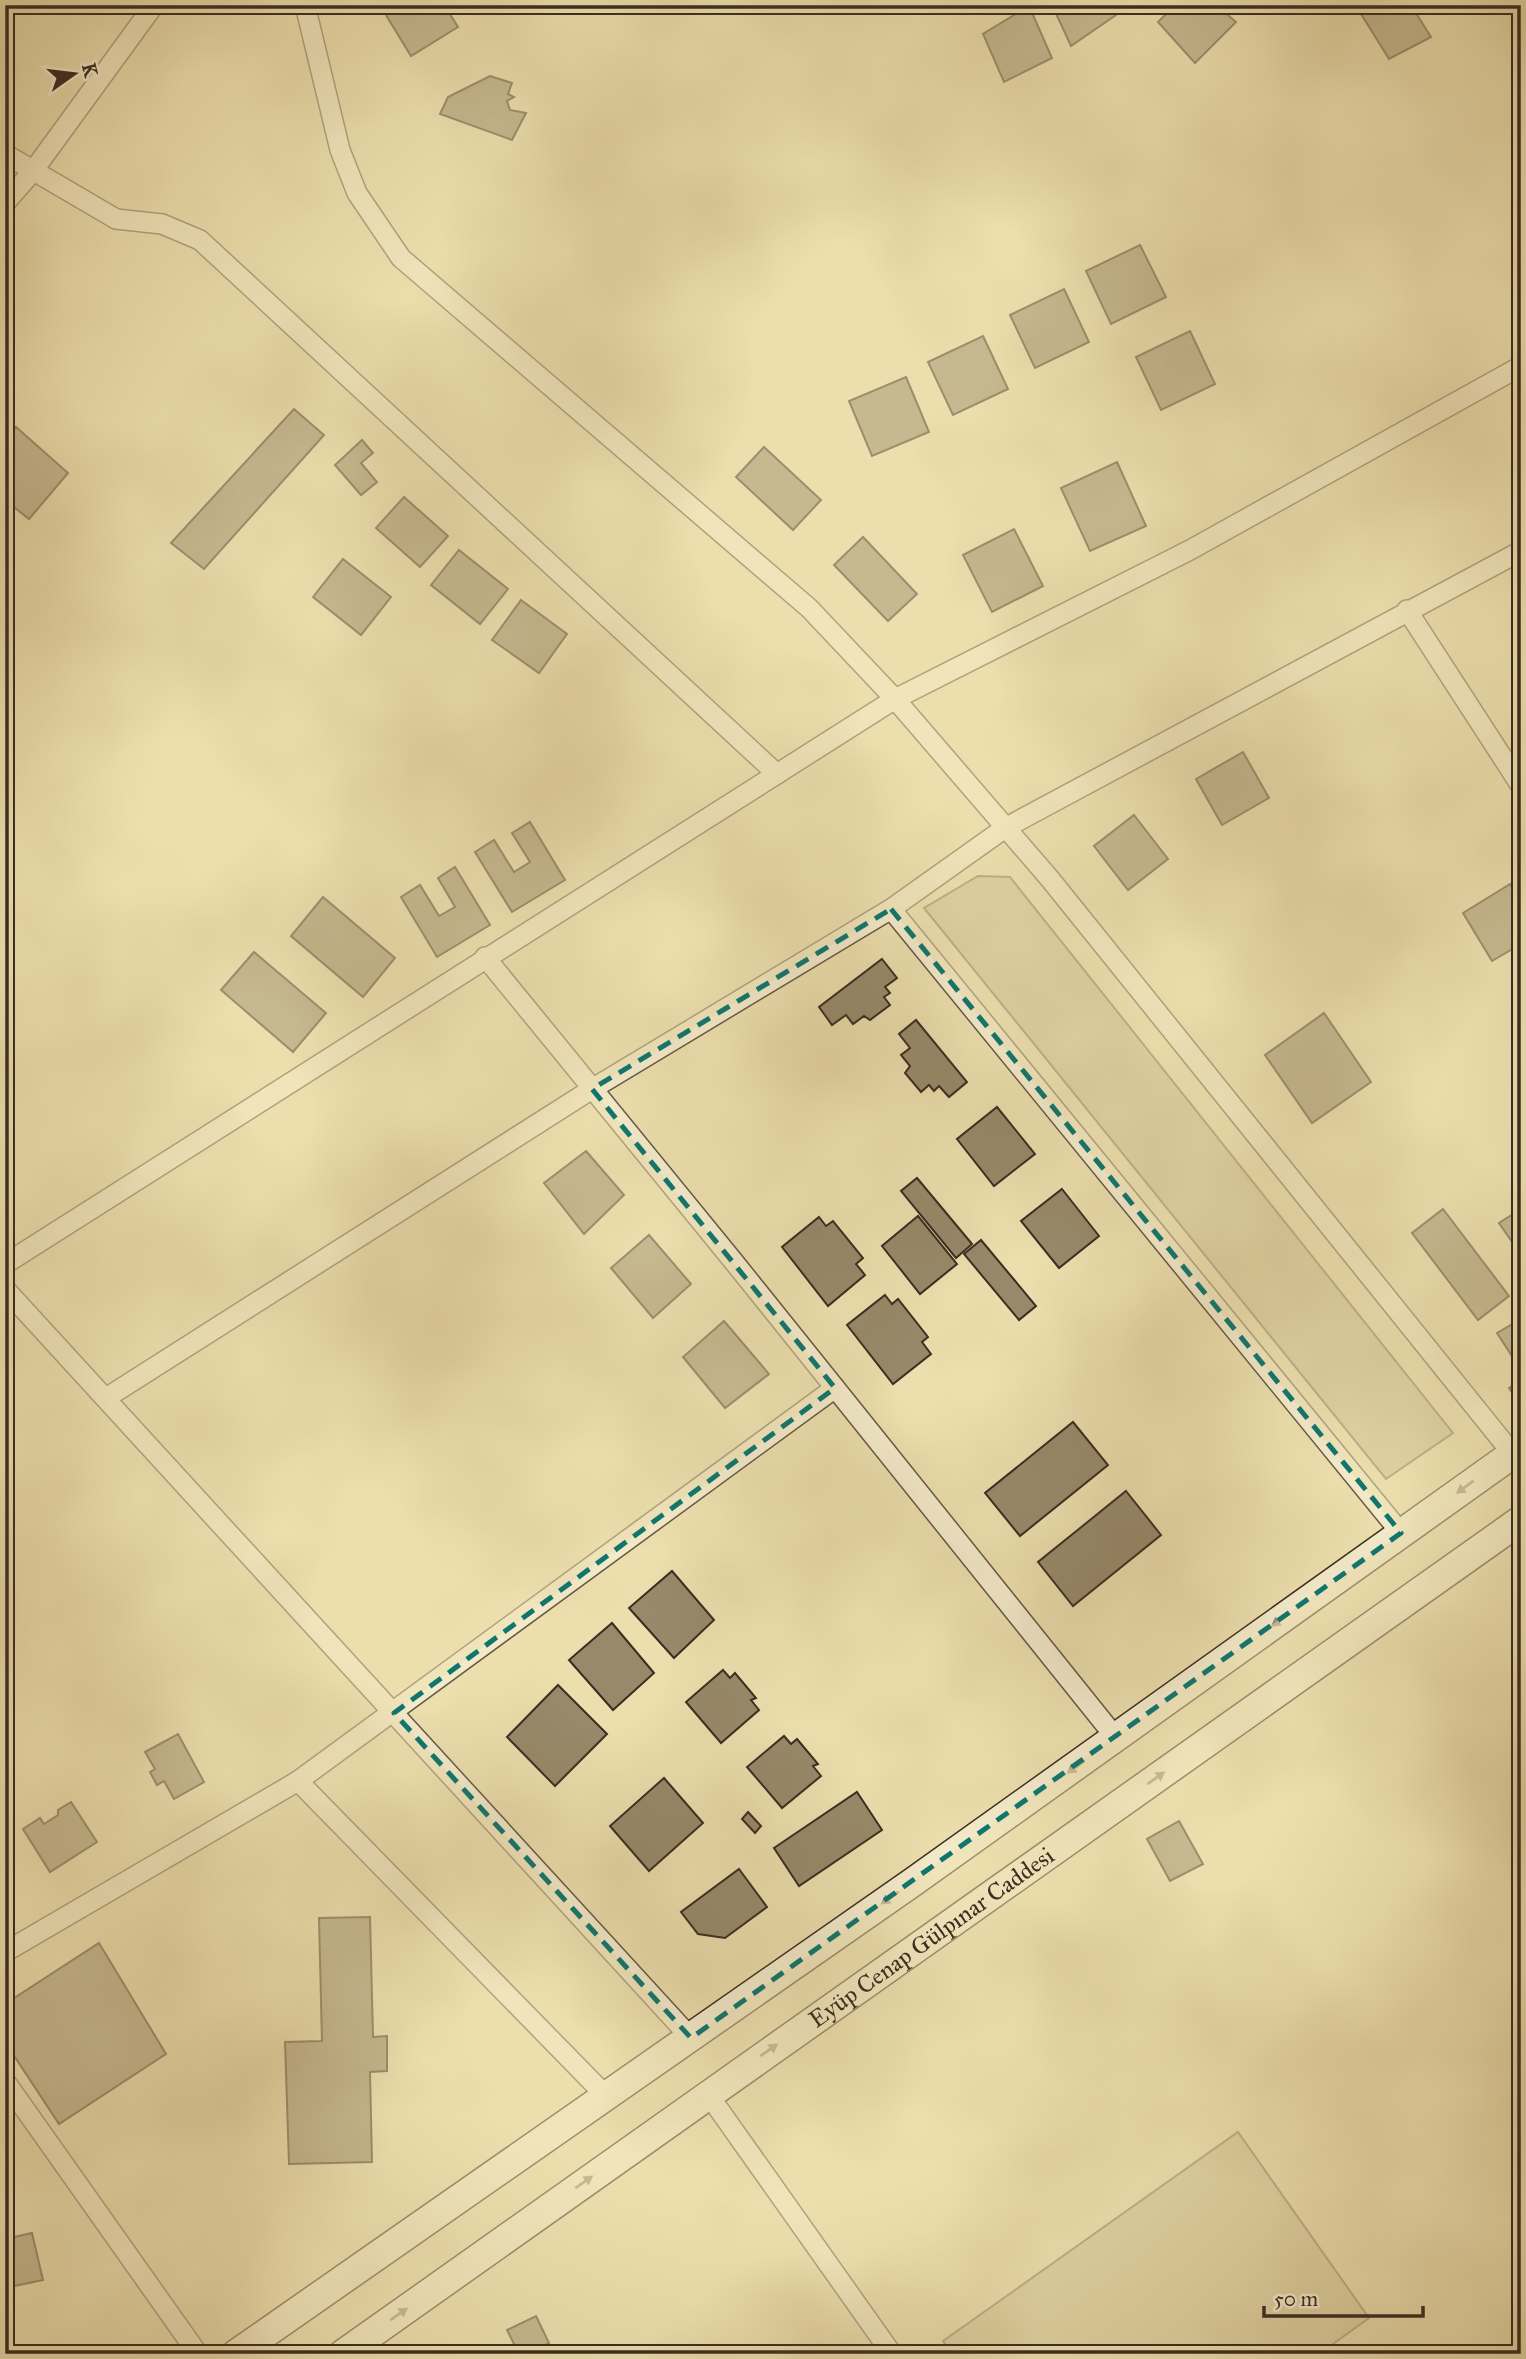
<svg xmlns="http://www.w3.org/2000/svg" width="1526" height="2359" font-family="'IM FELL Great Primer',serif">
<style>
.green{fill:#cec095;stroke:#84765c;stroke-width:2}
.building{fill:#97896a;stroke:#3b2d22;stroke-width:2}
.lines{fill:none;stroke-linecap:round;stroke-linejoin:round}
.street-casing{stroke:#675945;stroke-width:22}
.secondary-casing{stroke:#3b2d22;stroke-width:31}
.street{stroke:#f3eaca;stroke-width:19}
.secondary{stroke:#f3eaca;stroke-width:28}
.oneway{fill:#978c76}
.marked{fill:none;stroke:#0f766e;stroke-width:5;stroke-dasharray:14 9;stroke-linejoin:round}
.labels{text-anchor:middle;stroke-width:5;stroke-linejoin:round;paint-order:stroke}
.street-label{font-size:24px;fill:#3b2d22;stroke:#f3eaca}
</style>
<rect width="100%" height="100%" fill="#ecdead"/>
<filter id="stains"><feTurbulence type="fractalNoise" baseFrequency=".00286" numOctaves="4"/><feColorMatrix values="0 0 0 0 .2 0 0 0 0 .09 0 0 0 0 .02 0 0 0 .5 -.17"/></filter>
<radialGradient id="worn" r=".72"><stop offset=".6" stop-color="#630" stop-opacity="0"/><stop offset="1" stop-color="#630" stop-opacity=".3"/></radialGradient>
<g class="green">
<polygon points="978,876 1010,877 1453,1433 1386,1479 924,908"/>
<polygon points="1238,2132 1369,2318 1319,2354 952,2354 943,2341"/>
</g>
<g class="building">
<polygon points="402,5 444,5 458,27 411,56 386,15"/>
<polygon points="1052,5 1110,5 1116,15 1071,46"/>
<polygon points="1175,5 1216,5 1236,22 1195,63 1158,22"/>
<polygon points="1358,5 1411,5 1431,37 1389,59 1356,6"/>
<polygon points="1029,6 1052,58 1004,82 983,34"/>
<polygon points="490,76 512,83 508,94 514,97 507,101 510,110 526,113 512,140 440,114 448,97"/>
<polygon points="1140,245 1166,297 1111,324 1086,271"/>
<polygon points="1064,289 1089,342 1035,368 1010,315"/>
<polygon points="1190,331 1215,384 1161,410 1136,357"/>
<polygon points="983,336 1008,389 953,415 928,362"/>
<polygon points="906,377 929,432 872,456 849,401"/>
<polygon points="294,409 324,435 204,569 171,543"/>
<polygon points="16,427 68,473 29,519 5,500 5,439"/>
<polygon points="362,440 373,453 361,463 377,482 361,495 335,465"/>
<polygon points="764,447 821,500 793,530 736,477"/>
<polygon points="1117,462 1146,526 1090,551 1061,488"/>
<polygon points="404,497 448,536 420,567 376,528"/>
<polygon points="1014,529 1043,586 992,612 963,555"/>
<polygon points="863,537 917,594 888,621 834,565"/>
<polygon points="459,550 508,589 480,624 431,585"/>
<polygon points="343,559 391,597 361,635 313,597"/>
<polygon points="521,600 567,634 539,673 492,640"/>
<polygon points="1243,752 1269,798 1222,825 1196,779"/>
<polygon points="1134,815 1168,859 1128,890 1094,846"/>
<polygon points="530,822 565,880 512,912 475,852 494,840 514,872 530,862 512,833"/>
<polygon points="455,867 490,925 437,957 401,897 420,885 439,916 455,907 438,878"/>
<polygon points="1510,884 1521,901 1521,944 1492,961 1463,913"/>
<polygon points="323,897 395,958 363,997 291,936"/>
<polygon points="254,952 326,1013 293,1052 221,990"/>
<polygon points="882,959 897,978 885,987 890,993 884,997 890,1005 870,1020 864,1016 853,1024 846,1015 832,1025 819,1007"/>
<polygon points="1324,1013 1371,1082 1312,1123 1265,1055"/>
<polygon points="916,1020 967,1082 949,1097 939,1086 934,1091 929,1085 921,1092 905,1073 910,1066 901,1055 910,1048 899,1034"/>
<polygon points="997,1107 1035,1154 994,1186 957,1139"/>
<polygon points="586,1151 624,1195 584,1234 544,1183"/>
<polygon points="917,1178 972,1244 956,1258 901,1191"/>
<polygon points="1062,1189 1099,1236 1059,1268 1021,1221"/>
<polygon points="1443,1209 1509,1296 1478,1320 1412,1233"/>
<polygon points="1521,1209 1521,1255 1499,1223"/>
<polygon points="918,1216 957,1264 920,1294 882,1246"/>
<polygon points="819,1217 826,1226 833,1221 863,1258 856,1264 865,1275 828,1306 782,1247"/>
<polygon points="649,1235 691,1284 653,1318 611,1268"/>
<polygon points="981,1240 1036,1306 1019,1320 964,1254"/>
<polygon points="885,1295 892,1304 898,1299 928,1337 922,1342 931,1354 893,1384 847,1325"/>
<polygon points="1521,1319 1521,1370 1497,1333"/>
<polygon points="724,1321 769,1374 725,1408 683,1357"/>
<polygon points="1521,1380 1521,1399 1518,1401 1509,1388"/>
<polygon points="1073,1422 1108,1465 1020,1536 985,1493"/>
<polygon points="1126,1491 1161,1535 1073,1606 1038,1562"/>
<polygon points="672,1571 714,1620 674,1658 629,1608"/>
<polygon points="612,1623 654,1673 613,1710 569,1660"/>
<polygon points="723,1670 730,1678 735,1673 756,1698 751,1700 759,1710 721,1743 686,1702"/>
<polygon points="558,1685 607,1734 555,1786 507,1737"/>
<polygon points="178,1734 204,1782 174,1799 164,1781 157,1785 150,1772 155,1769 145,1752"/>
<polygon points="784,1736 791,1744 797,1739 818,1764 813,1766 821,1776 782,1808 747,1767"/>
<polygon points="664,1778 703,1823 649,1871 610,1826"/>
<polygon points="857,1792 882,1830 799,1886 774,1848"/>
<polygon points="71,1802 97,1842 50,1872 23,1829 40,1818 44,1824 58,1815 58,1810"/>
<polygon points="748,1812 761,1826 755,1833 742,1819"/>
<polygon points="1179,1821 1203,1864 1170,1881 1147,1839"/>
<polygon points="739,1869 767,1907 725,1938 698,1934 681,1912"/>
<polygon points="370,1917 373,2037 387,2036 387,2071 370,2072 372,2162 289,2164 285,2042 322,2041 319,1918"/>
<polygon points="99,1943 166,2054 59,2124 5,2042 5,2004"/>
<polygon points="32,2233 43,2280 5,2288 5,2239"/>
<polygon points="536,2316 549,2343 528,2354 519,2354 507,2330"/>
</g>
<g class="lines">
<g class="street-casing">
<g id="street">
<polyline points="305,5 340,150 357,193 401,258 809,608 895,699 1050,879 1520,1463"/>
<polyline points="5,154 116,219 162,224 200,240 777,774"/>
<polyline points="5,203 33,171 154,5"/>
<polyline points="1407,610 1521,786"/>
<polyline points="891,909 1401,1533"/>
<polyline points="485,957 734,1262 1116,1738"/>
<polyline points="5,1264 895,699 1190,550 1521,366"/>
<polyline points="5,1289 691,2038"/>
<polyline points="106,1398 592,1089 891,909 1005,828 1521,551"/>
<polyline points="298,1781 606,2096"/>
<polyline points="5,1952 298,1781 835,1388"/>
<polyline points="5,2081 198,2354"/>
<polyline points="708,2094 892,2354"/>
</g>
</g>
<g class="secondary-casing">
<g id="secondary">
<polyline points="236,2354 913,1882 1521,1448"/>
<path id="s1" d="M343 2354 1521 1520"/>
</g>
</g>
<use href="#street" class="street"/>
<use href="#secondary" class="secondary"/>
</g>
<defs><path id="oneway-solid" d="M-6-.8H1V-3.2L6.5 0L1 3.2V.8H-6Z" transform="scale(1.75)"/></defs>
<g class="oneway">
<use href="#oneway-solid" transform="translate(1465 1487) rotate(144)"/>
<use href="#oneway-solid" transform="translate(1280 1620) rotate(144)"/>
<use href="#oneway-solid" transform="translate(1076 1767) rotate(145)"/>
<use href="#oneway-solid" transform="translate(1156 1778) rotate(-35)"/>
<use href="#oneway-solid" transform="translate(890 1898) rotate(145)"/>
<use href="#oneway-solid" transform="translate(769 2050) rotate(-35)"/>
<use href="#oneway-solid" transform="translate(584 2182) rotate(-35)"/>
<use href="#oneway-solid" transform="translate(399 2314) rotate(-35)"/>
</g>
<path d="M0 0H1526V2359H0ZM891 909 1401 1533 691 2038 394 1713 835 1388 592 1089Z" fill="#ecdead" fill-opacity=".55" fill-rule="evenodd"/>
<path class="marked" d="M891 909 1401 1533 691 2038 394 1713 835 1388 592 1089Z"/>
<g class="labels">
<g class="street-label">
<text dy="8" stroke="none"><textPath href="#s1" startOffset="721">Eyüp Cenap Gülpınar Caddesi</textPath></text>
</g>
</g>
<rect width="1526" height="2359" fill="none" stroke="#ecdead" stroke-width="28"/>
<rect x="7" y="7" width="1512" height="2345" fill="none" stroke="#3b2d22" stroke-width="3.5"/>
<rect x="14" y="14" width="1498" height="2331" fill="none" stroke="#3b2d22" stroke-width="2"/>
<g transform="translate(74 74) rotate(76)" stroke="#f3eaca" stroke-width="5" paint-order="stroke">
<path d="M0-5L12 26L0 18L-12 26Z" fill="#3b2d22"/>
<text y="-10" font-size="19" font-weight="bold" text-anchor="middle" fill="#3b2d22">K</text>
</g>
<path d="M1264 2306v10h159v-10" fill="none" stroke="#3b2d22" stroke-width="3.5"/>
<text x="1274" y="2306" font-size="21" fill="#3b2d22" stroke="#f3eaca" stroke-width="5" paint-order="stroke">50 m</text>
<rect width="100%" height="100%" filter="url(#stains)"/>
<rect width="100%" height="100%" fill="url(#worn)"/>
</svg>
